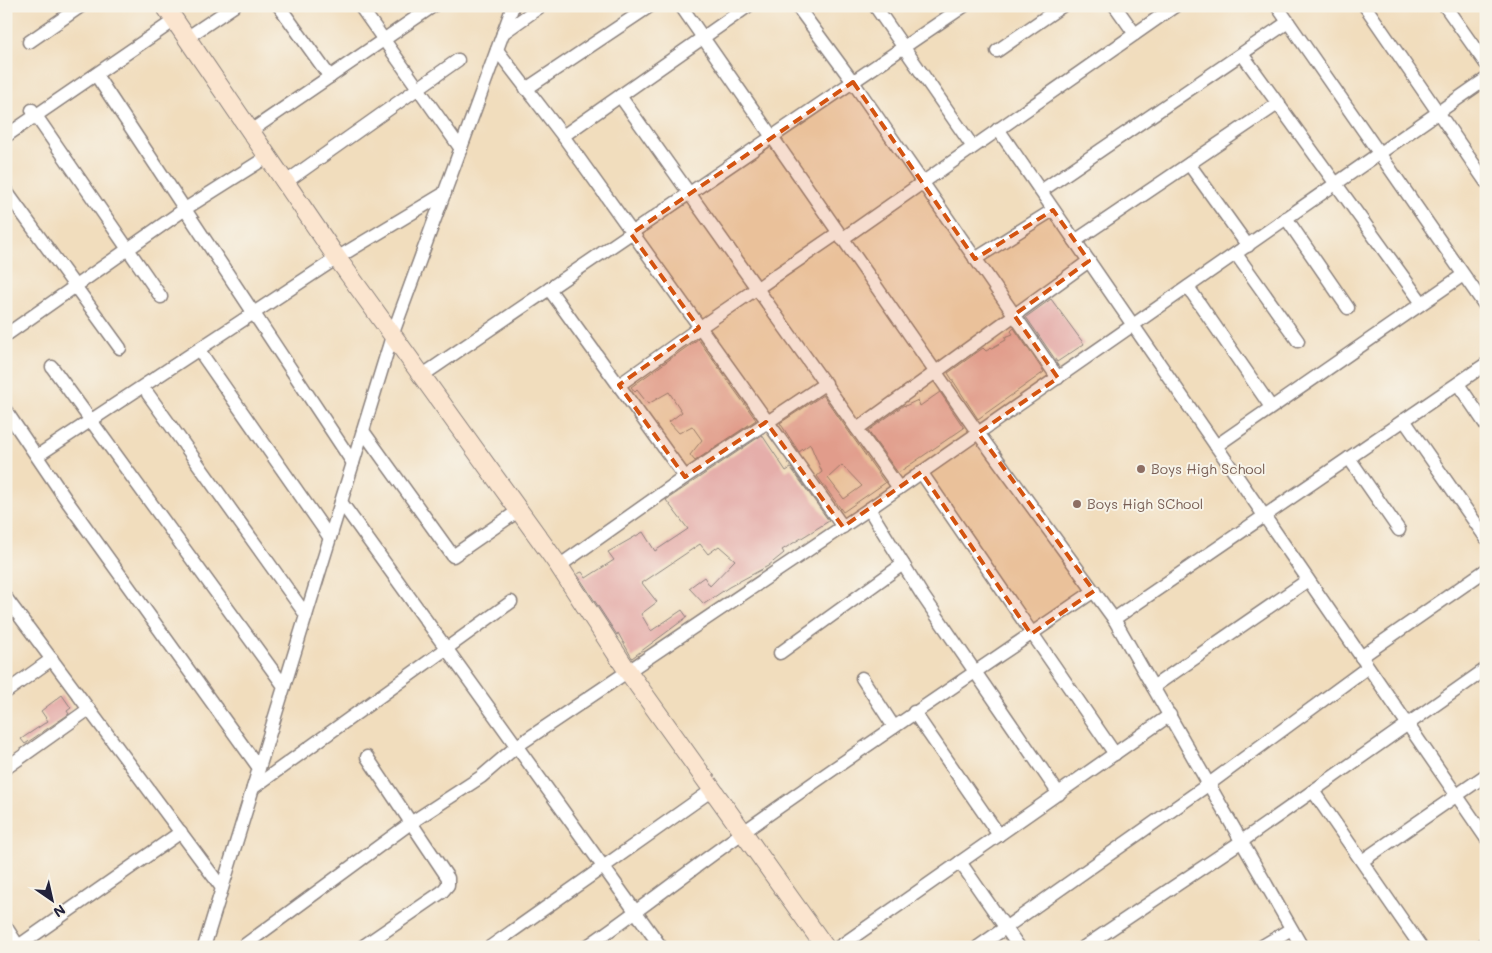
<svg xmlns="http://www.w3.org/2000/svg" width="1492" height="953" font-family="Mali,sans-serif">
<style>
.building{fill:#e5aeaa;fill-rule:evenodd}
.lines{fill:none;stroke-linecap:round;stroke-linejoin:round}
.street-casing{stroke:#8a807c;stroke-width:15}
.secondary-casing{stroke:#8a807c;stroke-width:20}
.street{stroke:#fff;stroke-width:12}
.secondary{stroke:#fbe5cf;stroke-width:18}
.marked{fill:#d45411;fill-opacity:0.2;stroke:#d45411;stroke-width:4;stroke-dasharray:10 6;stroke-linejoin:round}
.education-dot{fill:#8d6e63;stroke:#f7f3e8;stroke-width:2}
.labels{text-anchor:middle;stroke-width:4;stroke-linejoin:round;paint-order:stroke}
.education-label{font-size:14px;fill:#785e54;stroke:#f7f3e8;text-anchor:start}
</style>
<rect width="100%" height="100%" fill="#f7f3e8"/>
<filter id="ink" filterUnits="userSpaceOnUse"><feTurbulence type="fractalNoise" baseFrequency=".02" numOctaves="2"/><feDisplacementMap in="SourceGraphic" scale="10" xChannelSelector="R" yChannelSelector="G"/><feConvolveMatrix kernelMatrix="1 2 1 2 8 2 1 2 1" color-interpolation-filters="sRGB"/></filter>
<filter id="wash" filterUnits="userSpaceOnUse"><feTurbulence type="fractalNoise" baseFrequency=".0096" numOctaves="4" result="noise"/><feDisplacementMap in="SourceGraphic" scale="20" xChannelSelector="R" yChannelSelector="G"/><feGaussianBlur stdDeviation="1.12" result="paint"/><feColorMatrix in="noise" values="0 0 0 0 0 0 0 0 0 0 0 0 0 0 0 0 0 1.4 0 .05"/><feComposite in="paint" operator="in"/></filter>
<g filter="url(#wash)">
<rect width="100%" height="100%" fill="#f1ddbd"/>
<g id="blocks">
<g class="building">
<polygon points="1051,299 1084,344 1057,362 1026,317"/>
<polygon points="1014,328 1044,372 978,419 948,373 983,348 986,351 1006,340 1005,337 1013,334 1011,331"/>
<polygon points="698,339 756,420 695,461 690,455 702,440 692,426 679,433 669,422 682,412 669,392 648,404 637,390 635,392 631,387"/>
<polygon points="940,392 964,428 898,473 868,431 904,405 905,406 918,400 920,406"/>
<path d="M823 395 885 483 843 512 817 476 822 472 810 444 799 452 780 423ZM842 465 862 486 844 499 828 478Z"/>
<polygon points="762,435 786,471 791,468 829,521 782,550 784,553 768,566 729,587 704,604 689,588 704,577 710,586 735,560 719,546 708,554 700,544 642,583 657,602 641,614 651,631 682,610 687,617 632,658 618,633 617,635 577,574 582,572 586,578 614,560 608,552 643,532 655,551 688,529 666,500"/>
<polygon points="62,695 71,708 67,711 69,714 25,744 21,739 48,721 41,711"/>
</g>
</g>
</g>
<g filter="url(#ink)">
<use href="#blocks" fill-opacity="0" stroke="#8a807c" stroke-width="1"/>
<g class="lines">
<g class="street-casing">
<g id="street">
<polyline points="279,6 330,77"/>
<polyline points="360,6 461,149"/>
<polyline points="681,6 978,433 1114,619 1302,947"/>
<polyline points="797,6 853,82 1058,378"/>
<polyline points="875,6 973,147"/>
<polyline points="1115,6 1135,34"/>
<polyline points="1277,6 1486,307"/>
<polyline points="1365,6 1486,182"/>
<polyline points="1445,6 1486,64"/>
<polyline points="503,33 541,6"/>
<polyline points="188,37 234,6"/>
<polyline points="29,42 81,6"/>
<polyline points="497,50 563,136 843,527"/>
<polyline points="997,51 1062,6"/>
<polyline points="1242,54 1422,303"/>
<polyline points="96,75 353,463"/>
<polyline points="526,89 650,6"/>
<polyline points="620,96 899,488"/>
<polyline points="32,110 161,297"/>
<polyline points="998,129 1486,838"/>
<polyline points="249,132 433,6"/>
<polyline points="6,136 175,20"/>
<polyline points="563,136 748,6"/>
<polyline points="1189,164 1248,246"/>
<polyline points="286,182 458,60"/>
<polyline points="6,191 120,348"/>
<polyline points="1041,191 1288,22"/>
<polyline points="1286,218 1348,308"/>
<polyline points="842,239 1175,6"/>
<polyline points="1075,241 1279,103"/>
<polyline points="1236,254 1298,341"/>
<polyline points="975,259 1053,210"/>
<polyline points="1188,287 1271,407"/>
<polyline points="549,289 685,477"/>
<polyline points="6,335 185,209 267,157"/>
<polyline points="203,356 330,538"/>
<polyline points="52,367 284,686"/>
<polyline points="420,377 964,6"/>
<polyline points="1458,384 1486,425"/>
<polyline points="619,385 699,328 838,233"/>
<polyline points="148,394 306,615"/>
<polyline points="6,411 67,501 259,768"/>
<polyline points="1404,420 1486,538"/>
<polyline points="857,429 1089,261"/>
<polyline points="363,431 453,556 518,511"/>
<polyline points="1216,446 1463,275"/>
<polyline points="37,456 337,258 445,193"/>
<polyline points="1349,458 1399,530"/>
<polyline points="921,472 1115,754"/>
<polyline points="341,502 661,947"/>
<polyline points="869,509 921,593 1059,794"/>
<polyline points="559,566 685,477 826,383"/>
<polyline points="6,598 222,888"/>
<polyline points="1114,619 1486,364"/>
<polyline points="780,653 903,564"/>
<polyline points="1361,657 1486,570"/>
<polyline points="862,678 894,727"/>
<polyline points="1153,687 1308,580"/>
<polyline points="6,692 52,659"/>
<polyline points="914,712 999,835"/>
<polyline points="6,768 89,709"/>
<polyline points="253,788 511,602"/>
<polyline points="1313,791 1421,947"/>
<polyline points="1362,861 1486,775"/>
<polyline points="960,862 1019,947"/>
<polyline points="6,927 19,947"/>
<polyline points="17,947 181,832"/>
<polyline points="204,947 393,333 513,6"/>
<polyline points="242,947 412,822 481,777 517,746 869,509 1486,79"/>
<polyline points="362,947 442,892 448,885 448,878 367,757"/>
<polyline points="490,947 712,790"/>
<path d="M586 947C640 910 691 869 745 831 860 749 977 671 1094 591"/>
<polyline points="839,947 1170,715"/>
<polyline points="978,947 1209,784 1368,667"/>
<polyline points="1084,947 1242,841 1486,669"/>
<polyline points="1261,947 1291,929"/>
<polyline points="1479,947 1486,942"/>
</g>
</g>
<g class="secondary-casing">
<polyline id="secondary" points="165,6 337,258 559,566 627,670 825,947"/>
</g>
<use href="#street" class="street"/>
<use href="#secondary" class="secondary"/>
</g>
</g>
<path class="marked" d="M853 82 975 259 1053 210 1089 261 1014 315 1058 378 978 433 1094 591 1031 634 921 472 843 527 766 422 685 477 619 385 699 328 631 234Z"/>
<g class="education-dot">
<circle cx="1141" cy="469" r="5"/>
<circle cx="1077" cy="504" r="5"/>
</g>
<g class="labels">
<g class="education-label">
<text x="1151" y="474">Boys High School</text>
<text x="1087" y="509">Boys High SChool</text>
</g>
</g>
<rect width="1492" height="953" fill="none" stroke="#f7f3e8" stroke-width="25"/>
<g transform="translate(52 900) rotate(146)" stroke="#f7f3e8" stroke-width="4" paint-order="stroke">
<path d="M0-4L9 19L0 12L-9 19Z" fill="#22223b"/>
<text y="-8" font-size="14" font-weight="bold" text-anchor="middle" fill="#22223b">N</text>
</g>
</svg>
